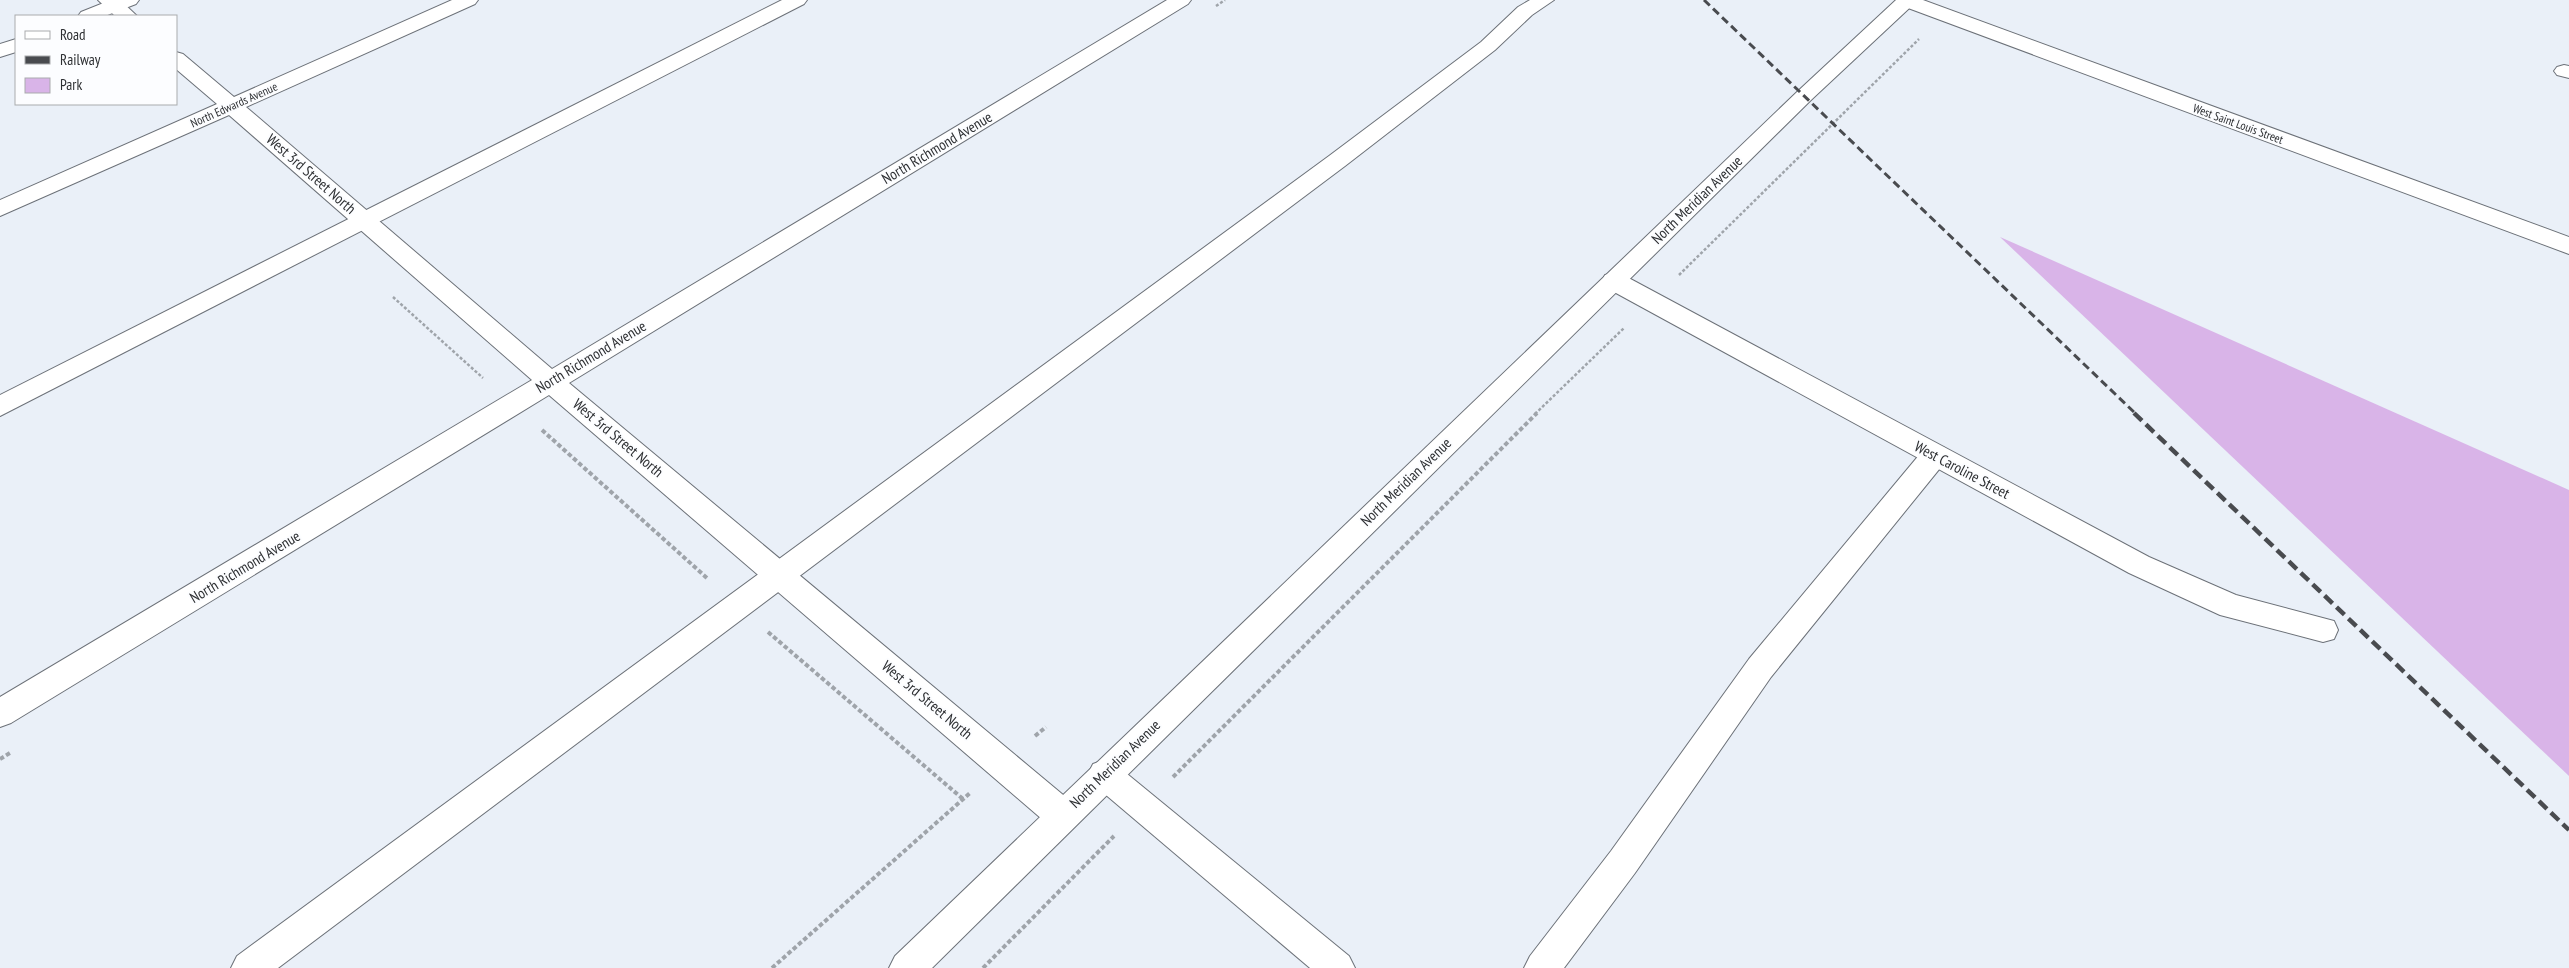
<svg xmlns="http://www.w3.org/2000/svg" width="2569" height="968" font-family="'PT Sans Narrow',sans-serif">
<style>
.green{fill:#d9b4e8}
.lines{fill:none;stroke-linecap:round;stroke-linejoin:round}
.lane-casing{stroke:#6c7178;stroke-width:2}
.street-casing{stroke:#6c7178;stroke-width:2}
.secondary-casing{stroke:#6c7178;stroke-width:2}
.path-far1{stroke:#9fa4aa;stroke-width:2.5;stroke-dasharray:3 2;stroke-linecap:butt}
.path{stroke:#9fa4aa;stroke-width:4;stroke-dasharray:4.5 2.5;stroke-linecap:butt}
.lane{fill:#fff;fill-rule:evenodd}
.street{fill:#fff;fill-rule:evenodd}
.secondary{fill:#fff;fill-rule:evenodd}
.rail-far1{stroke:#494b4f;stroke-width:3;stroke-dasharray:8 4.5;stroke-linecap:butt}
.rail{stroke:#494b4f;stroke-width:4.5;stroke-dasharray:11 5.5;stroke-linecap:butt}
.labels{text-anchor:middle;stroke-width:4;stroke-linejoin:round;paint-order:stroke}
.far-street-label{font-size:12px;fill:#2d2f32;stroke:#fcfdff}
.street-label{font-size:15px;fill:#2d2f32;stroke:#fcfdff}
</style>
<rect width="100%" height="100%" fill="#eaf0f8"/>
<polygon class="green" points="2000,237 2569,490 2569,776"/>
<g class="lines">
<g class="lane-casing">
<g id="lane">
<polygon points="111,0 139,0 136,4 105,16 78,16 81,12"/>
<polygon points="782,0 807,0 804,4 0,416 0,395"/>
<polygon points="1530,0 1554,0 1532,15 1495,50 1345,166 278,968 231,968 237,956 1329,156 1481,42 1518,7"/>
<polygon points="16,39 16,52 0,57 0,44"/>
<polygon points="2564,65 2569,66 2569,78 2557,75 2554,71 2557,67"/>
<polygon points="1935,445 1945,448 1949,455 1945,462 1771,677 1635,873 1564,968 1524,968 1530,956 1611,851 1749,659 1925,448"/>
</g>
</g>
<g class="street-casing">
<g id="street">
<polygon points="98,0 120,0 137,16 115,16"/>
<polygon points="452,0 478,0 475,4 246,107 552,369 1167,0 1191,0 1188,4 569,383 1074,804 1078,815 1074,826 1062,830 1050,826 549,395 11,723 0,727 0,697 532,380 229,115 0,216 0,200 217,104 176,69 176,52 183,54 234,97"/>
<polygon points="1898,0 1923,0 2569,237 2569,254 1900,5"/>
<polygon points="1614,273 1623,275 2149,557 2236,595 2334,621 2338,630 2334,639 2323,642 2220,615 2129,573 1605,287 1602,281 1605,275"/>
<polygon points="1104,760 1115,764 1349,956 1355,968 1310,968 1093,784 1088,774 1093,764"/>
</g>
</g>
<g class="secondary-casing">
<polygon id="secondary" points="1896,0 1918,0 1811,100 932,968 889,968 895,956 1797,92"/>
</g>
<g class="path-far1">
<polyline points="1216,6 1225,0"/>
<polyline points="1679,275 1919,39"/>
<polyline points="393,297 483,378"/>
<polyline points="1535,414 1624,328"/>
</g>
<g class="path">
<polyline points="542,430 707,578"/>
<polyline points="768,632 963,799"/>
<polyline points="1035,736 1046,727"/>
<polyline points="0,759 10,753"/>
<polyline points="1173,777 1537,413"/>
<polyline points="772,968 970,793"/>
<polyline points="983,968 1114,836"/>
</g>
<use href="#lane" class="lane"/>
<use href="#street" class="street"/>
<use href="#secondary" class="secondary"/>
<polyline class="rail-far1" points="1704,0 2136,414"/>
<polyline class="rail" points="2134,413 2569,830"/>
</g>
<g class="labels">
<g class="far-street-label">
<text transform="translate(234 105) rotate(-24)" y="4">North Edwards Avenue</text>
<text transform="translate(2238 124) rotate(20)" y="4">West Saint Louis Street</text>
</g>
<g class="street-label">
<text transform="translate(937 148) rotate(-31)" y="5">North Richmond Avenue</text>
<text transform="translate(311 174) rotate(41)" y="5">West 3rd Street North</text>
<text transform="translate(1697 200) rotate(-44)" y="5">North Meridian Avenue</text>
<text transform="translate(591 357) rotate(-31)" y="5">North Richmond Avenue</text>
<text transform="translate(618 438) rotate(40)" y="5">West 3rd Street North</text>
<text transform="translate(1962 470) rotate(28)" y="5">West Caroline Street</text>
<text transform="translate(1406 482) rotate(-44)" y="5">North Meridian Avenue</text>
<text transform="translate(245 567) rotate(-31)" y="5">North Richmond Avenue</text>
<text transform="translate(927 700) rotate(40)" y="5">West 3rd Street North</text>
<text transform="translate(1115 764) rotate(-44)" y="5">North Meridian Avenue</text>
</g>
</g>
<rect x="15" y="15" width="162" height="90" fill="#fcfdff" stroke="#a9abad"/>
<rect x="25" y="31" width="25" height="8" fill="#ffffff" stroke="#a9abad"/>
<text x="60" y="40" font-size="15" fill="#2d2f32">Road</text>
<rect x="25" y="56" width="25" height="8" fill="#494b4f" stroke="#a9abad"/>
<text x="60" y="65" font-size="15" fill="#2d2f32">Railway</text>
<rect x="25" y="78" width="25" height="15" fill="#d9b4e8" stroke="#a9abad"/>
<text x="60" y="90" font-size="15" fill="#2d2f32">Park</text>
</svg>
